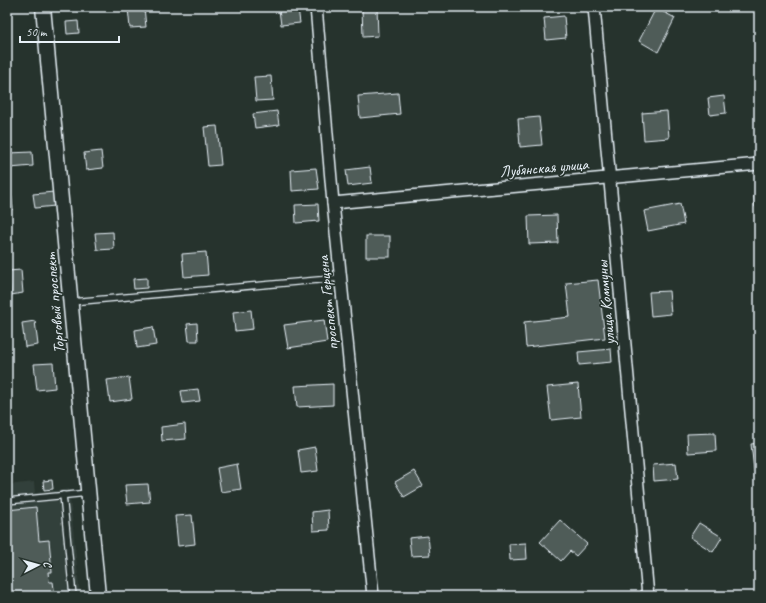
<svg xmlns="http://www.w3.org/2000/svg" width="766" height="603" font-family="Caveat,sans-serif">
<style>
.built{fill:#333f3a}
.building{fill:#505c59;stroke:#e8f1f8}
.lines{fill:none;stroke-linecap:round;stroke-linejoin:round}
.service-casing{stroke:#e8f1f8;stroke-width:8}
.minor-casing{stroke:#e8f1f8;stroke-width:14}
.tertiary-casing{stroke:#e8f1f8;stroke-width:17}
.service{stroke:#26332d;stroke-width:5.5}
.minor{stroke:#26332d;stroke-width:11}
.tertiary{stroke:#26332d;stroke-width:14}
.labels{text-anchor:middle;stroke-width:3.5;stroke-linejoin:round;paint-order:stroke}
.street-label{font-size:16px;fill:#e8f1f8;stroke:#26332d}
</style>
<rect width="100%" height="100%" fill="#26332d"/>
<filter id="ink" filterUnits="userSpaceOnUse"><feTurbulence type="fractalNoise" baseFrequency=".025" numOctaves="2"/><feDisplacementMap in="SourceGraphic" scale="8" xChannelSelector="R" yChannelSelector="G"/><feConvolveMatrix kernelMatrix="1 2 1 2 8 2 1 2 1" color-interpolation-filters="sRGB"/></filter>
<g filter="url(#ink)">
<polygon class="built" points="34,482 35,493 69,489 80,596 7,596 7,485"/>
<g class="building">
<polygon points="75,7 101,7 101,9 76,11"/>
<polygon points="144,7 146,27 130,28 128,8"/>
<polygon points="362,7 377,7 378,36 363,37"/>
<polygon points="298,8 300,23 281,25 279,10"/>
<polygon points="656,8 675,18 658,52 639,41"/>
<polygon points="564,16 566,38 546,40 544,18"/>
<polygon points="78,21 79,33 67,34 66,22"/>
<polygon points="271,76 273,100 256,101 254,77"/>
<polygon points="398,93 400,114 360,118 358,96"/>
<polygon points="724,96 726,113 710,115 708,98"/>
<polygon points="277,111 279,125 255,128 253,114"/>
<polygon points="667,111 669,138 644,140 642,113"/>
<polygon points="539,117 542,145 520,147 518,119"/>
<polygon points="217,126 221,165 208,166 204,127"/>
<polygon points="101,151 103,168 86,170 84,153"/>
<polygon points="32,152 33,166 10,168 9,153"/>
<polygon points="370,167 372,183 348,186 346,170"/>
<polygon points="316,168 319,189 292,191 291,170"/>
<polygon points="7,182 10,182 13,209 7,209"/>
<polygon points="54,192 55,206 35,208 33,194"/>
<polygon points="754,196 759,196 759,207 755,207"/>
<polygon points="318,204 319,221 296,223 295,205"/>
<polygon points="680,204 684,224 648,231 644,211"/>
<polygon points="557,215 558,243 529,244 528,216"/>
<polygon points="113,232 114,249 97,250 95,233"/>
<rect x="366" y="236" width="24" height="21"/>
<polygon points="206,252 208,275 184,277 182,254"/>
<polygon points="21,270 23,293 11,295 8,271"/>
<polygon points="147,278 147,288 134,289 133,279"/>
<polygon points="598,280 605,338 526,347 524,322 570,317 566,283"/>
<polygon points="669,291 671,314 651,316 649,292"/>
<polygon points="251,310 253,329 235,331 233,312"/>
<polygon points="324,320 327,342 288,348 284,325"/>
<polygon points="35,321 38,345 25,347 22,323"/>
<polygon points="197,323 198,341 189,341 187,324"/>
<polygon points="153,327 156,345 137,348 135,330"/>
<polygon points="611,349 612,362 579,365 578,352"/>
<polygon points="53,363 55,388 37,390 34,364"/>
<polygon points="129,377 132,399 110,402 107,380"/>
<polygon points="333,384 333,405 297,407 295,386"/>
<polygon points="578,384 581,417 551,420 547,387"/>
<polygon points="198,389 200,401 183,403 181,391"/>
<polygon points="185,424 186,439 162,441 161,427"/>
<polygon points="715,433 716,451 688,453 687,434"/>
<polygon points="759,443 759,478 755,478 751,444"/>
<polygon points="315,447 318,471 301,473 298,450"/>
<polygon points="676,463 678,479 654,481 653,465"/>
<polygon points="237,464 241,489 221,492 217,468"/>
<polygon points="414,471 423,486 404,497 395,482"/>
<polygon points="52,480 53,489 44,490 43,481"/>
<polygon points="148,484 150,502 127,504 125,485"/>
<polygon points="36,507 39,541 49,540 52,572 48,572 49,582 53,582 55,596 7,596 7,510"/>
<polygon points="328,510 329,530 313,531 312,512"/>
<polygon points="192,515 195,544 178,546 175,516"/>
<polygon points="560,520 587,544 576,556 570,551 561,561 540,542"/>
<polygon points="699,523 722,537 713,552 690,537"/>
<polygon points="428,536 430,555 411,556 409,538"/>
<polygon points="526,543 527,559 510,560 509,544"/>
</g>
<g class="lines">
<g class="service-casing">
<g id="service">
<polyline points="71,302 341,278"/>
<polyline points="63,495 73,596"/>
<polyline points="7,501 88,493"/>
</g>
</g>
<g class="minor-casing">
<g id="minor">
<polyline points="316,7 333,203 373,596"/>
<polyline points="594,7 648,596"/>
<polyline points="333,203 759,164"/>
</g>
</g>
<g class="tertiary-casing">
<polyline id="tertiary" points="43,7 98,596"/>
</g>
<use href="#service" class="service"/>
<use href="#minor" class="minor"/>
<use href="#tertiary" class="tertiary"/>
</g>
</g>
<g class="labels">
<g class="street-label">
<text transform="translate(544 167) rotate(-5)" y="6">Лубянская улица</text>
<text transform="translate(54 303) rotate(-95)" y="6">Торговый проспект</text>
<text transform="translate(327 303) rotate(-96)" y="6">проспект Герцена</text>
<text transform="translate(605 303) rotate(-95)" y="6">улица Коммуны</text>
</g>
</g>
<rect width="766" height="603" fill="none" stroke="#26332d" stroke-width="24"/>
<rect x="12" y="12" width="742" height="579" fill="none" stroke="#e8f1f8" stroke-width="1.5" filter="url(#ink)"/>
<g transform="translate(38 565) rotate(84)" stroke="#26332d" stroke-width="3" paint-order="stroke">
<path d="M0-3L7 15L0 10L-7 15Z" fill="#e8f1f8"/>
<text y="-6" font-size="11" font-weight="bold" text-anchor="middle" fill="#e8f1f8">С</text>
</g>
<path d="M20 36v6h99v-6" fill="none" stroke="#e8f1f8" stroke-width="2"/>
<text x="26" y="36" font-size="12" fill="#e8f1f8" stroke="#26332d" stroke-width="3" paint-order="stroke">50 m</text>
</svg>
